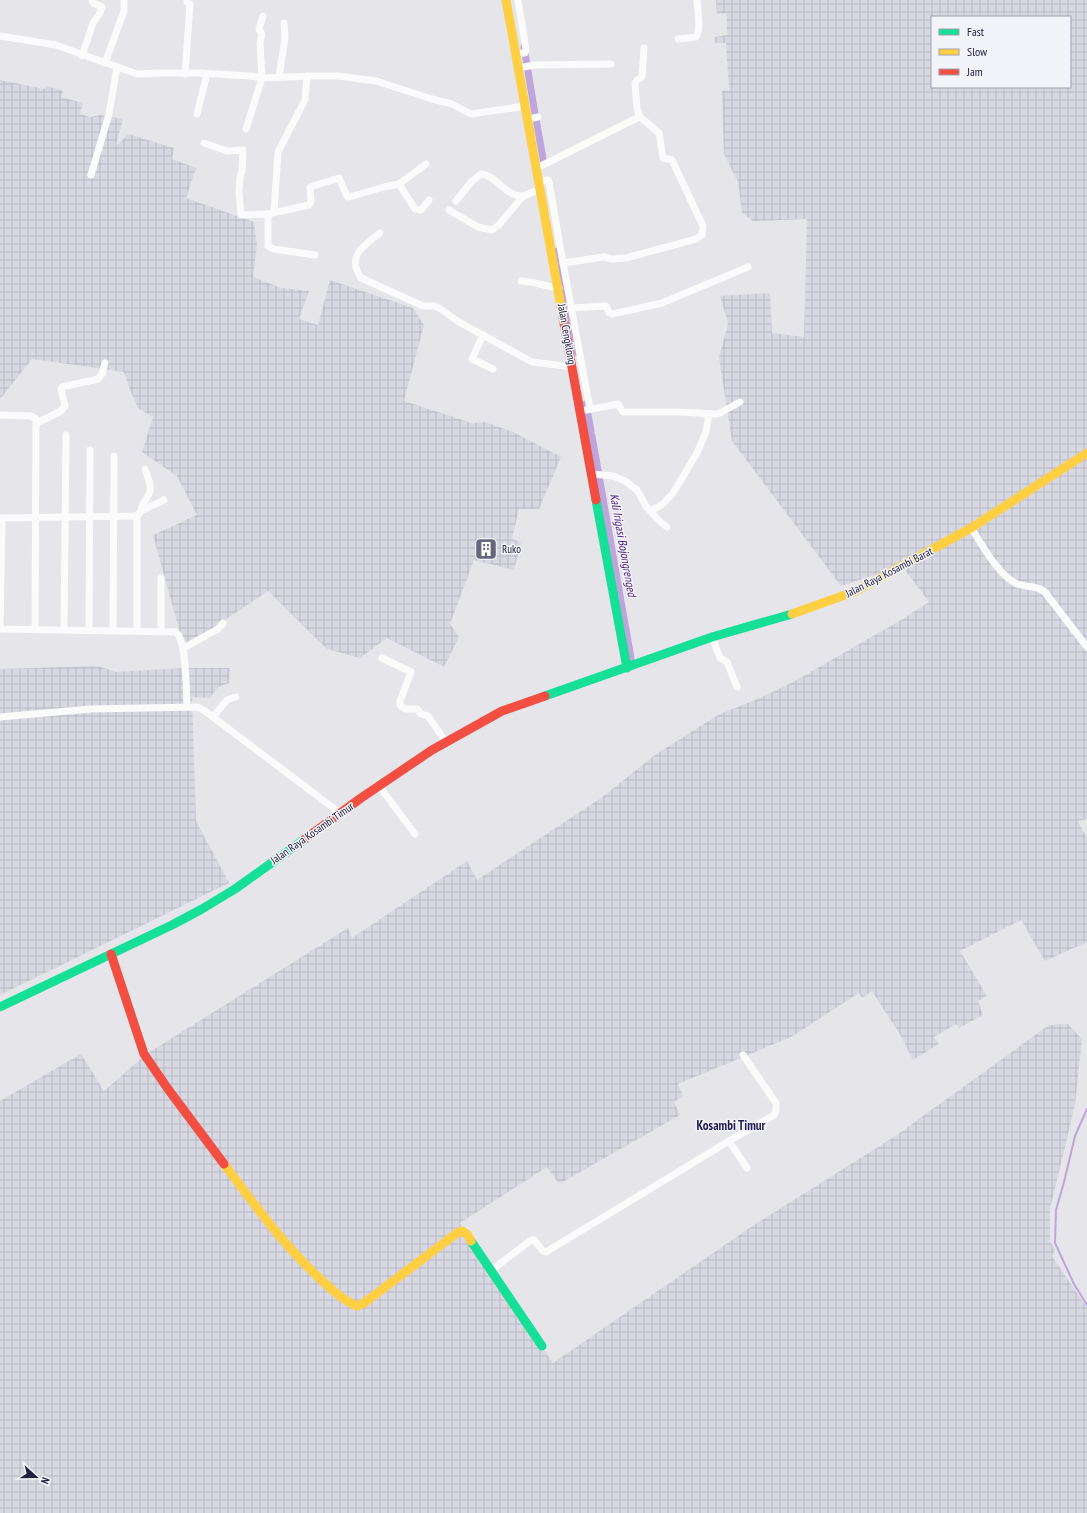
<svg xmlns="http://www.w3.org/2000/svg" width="1087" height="1513" font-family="'PT Sans Narrow',sans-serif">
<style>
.industrial{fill:url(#industrial-grid);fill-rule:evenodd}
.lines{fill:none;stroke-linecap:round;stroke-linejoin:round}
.stream{stroke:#bea5db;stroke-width:2}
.canal{stroke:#bea5db;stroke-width:7}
.street{stroke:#fbfbfc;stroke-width:7}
.fast{stroke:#16e098;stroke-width:9}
.slow{stroke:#ffcf43;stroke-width:9}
.jam{stroke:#f24e42;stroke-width:9}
.labels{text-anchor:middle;stroke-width:3;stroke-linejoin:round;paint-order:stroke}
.street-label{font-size:11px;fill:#24213f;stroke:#f3f4f9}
.poi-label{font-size:11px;fill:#24213f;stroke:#f3f4f9;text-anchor:start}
.water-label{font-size:12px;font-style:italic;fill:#4c197d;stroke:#f3f4f9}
.quarter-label{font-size:13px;font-weight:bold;fill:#221c52;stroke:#f3f4f9}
</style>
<defs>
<pattern id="industrial-grid" width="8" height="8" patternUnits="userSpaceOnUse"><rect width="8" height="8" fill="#d7d8e2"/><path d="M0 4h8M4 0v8" fill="none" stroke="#b8b9c3"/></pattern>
</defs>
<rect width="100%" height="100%" fill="#e5e5ea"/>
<g class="industrial">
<path d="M716 0H1087V819L1078 821 1087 839V942L1045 961 1021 920 960 951 987 996 978 1001 983 1015 959 1028 956 1024 934 1037 939 1044 913 1060 901 1036 872 991 862 998 859 993 791 1037 678 1084 683 1096 674 1102 680 1115 559 1184 547 1167 460 1223 496 1279 553 1363 751 1227 894 1137 1049 1025 1068 1024 1082 1039 1075 1105 1050 1209V1241L1055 1250 1052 1256 1087 1308V1513H0V1101L81 1054 104 1091 148 1053 348 928 352 938 467 861 477 880 601 798 655 755 718 715 760 698 795 681 901 620 929 602 902 566 841 586 732 441 719 358 728 323 720 296 770 293 772 333 804 337 807 219 753 221 742 213 738 182 724 154 722 91 729 90 726 43H715V37L727 35V13L717 14ZM932 17H1070V87H932Z"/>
<polygon points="0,80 44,89 47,86 63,91 61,97 83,103 80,114 90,117 101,115 123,119 116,145 121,142 128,134 174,148 172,159 196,168 186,198 254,222 257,245 253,277 282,288 309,291 299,319 318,325 330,280 413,308 424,325 404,401 472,423 485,422 513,432 561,457 539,509 519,509 512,539 521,542 514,570 474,560 450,624 459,637 444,667 387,638 360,658 327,649 268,591 213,628 183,644 153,535 197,515 177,476 142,452 153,417 138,408 130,390 124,372 32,359 0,399"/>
<polygon points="98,666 116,672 185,668 230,668 229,683 218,687 210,698 192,697 196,821 229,883 0,995 0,669"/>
</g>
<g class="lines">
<polyline class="stream" points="1087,1109 1075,1136 1064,1182 1056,1210 1055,1243 1074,1284 1087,1305"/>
<g class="canal">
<polyline points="524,47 535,114"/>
<polyline points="536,119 544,164"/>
<polyline points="558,251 560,274"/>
<polyline points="562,280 576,352"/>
<polyline points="586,404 591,431"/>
<polyline points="592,436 631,658"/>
</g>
<g class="street">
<polyline points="0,36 56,45 137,74 162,73 199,73 250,76 262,78 312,76 338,76 376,81 432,99 452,104 471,114 526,106"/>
<path d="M678 39 696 37C702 28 697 11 697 0"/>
<polyline points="515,54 525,53 526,50 518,0"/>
<polyline points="82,56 93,23 99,15 102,7 93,3 92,0"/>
<polyline points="105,63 124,11 124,0"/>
<polyline points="518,68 535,65 611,64"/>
<polyline points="185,74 190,4 187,2 187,0"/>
<polyline points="279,77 285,38 284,23"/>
<polyline points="197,114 207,74"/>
<polyline points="528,119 538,117"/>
<polyline points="246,129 262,78 260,43 262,34 259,29 263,16"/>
<polyline points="204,143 227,151 243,150 242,171 240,177 239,192 241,215 268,214 309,205 311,201 310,187 339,178 347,196 349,197 384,187 399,184 426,164"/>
<polyline points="537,168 637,118 639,114 637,108 635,83 637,80 642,77 644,48"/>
<polyline points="91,175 109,114 117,67"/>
<polyline points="539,182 548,180 549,182 563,263 590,409"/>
<polyline points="399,184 415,209 421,210 429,200"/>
<path d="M456 201 471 182 481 174C496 175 506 197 523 196 528 195 535 191 540 189"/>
<polyline points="449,210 478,227 492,230 499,225 523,196"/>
<polyline points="274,212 278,152 305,100 307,76"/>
<polyline points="268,214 268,246 273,249 315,255"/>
<path d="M380 233C364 246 346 256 361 278L423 306H434L439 308 459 322 532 362 573 367"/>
<polyline points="563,263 604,257 612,259 626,258 696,239 702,235 703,226 672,160 663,158 659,133 639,116"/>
<path d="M521 281C534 281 545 287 559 288"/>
<polyline points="571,308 605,306 607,307 609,313 612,314 662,303 748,267"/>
<polyline points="483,335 472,359 493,369"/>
<polyline points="581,411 618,404 623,412 680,412 716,414 720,413 740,402"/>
<polyline points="0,415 31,416 36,419 35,630"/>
<polyline points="37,423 61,411 65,406 61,389 62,387 98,379 102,374 105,363"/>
<polyline points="592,474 613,476 625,481 637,490 646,506 658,520 667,527"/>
<path d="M141 511C142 503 146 500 149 494 153 487 147 476 145 469"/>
<polyline points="651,511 663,504 673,493 697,453 706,432 709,414"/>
<polyline points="0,518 137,516"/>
<path d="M2 518 0 629 176 632C187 641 186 691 187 707"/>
<path d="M971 528C983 546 998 575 1017 584 1026 587 1036 586 1044 591L1087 647"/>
<polyline points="161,578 161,631"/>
<polyline points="64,630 66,435"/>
<polyline points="89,630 90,450"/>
<polyline points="113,630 114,456"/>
<polyline points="137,630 137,516 141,511 164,500"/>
<polyline points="712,637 720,658 727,662 737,687"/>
<polyline points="184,648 218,629 223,623"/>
<polyline points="382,658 411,672 400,701 400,705 405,709 417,709 421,714 428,716 446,742"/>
<polyline points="0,717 91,709 197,707 205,711 340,813"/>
<polyline points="213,717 227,700 236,697"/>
<polyline points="379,786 415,834"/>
<polyline points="729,1141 747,1168"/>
<polyline points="492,1270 531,1240 534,1240 543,1251 546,1252 729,1141 774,1115 776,1111 776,1103 743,1055"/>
</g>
<g class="fast">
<polyline points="596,500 627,668"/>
<polyline points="545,696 712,637 792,614"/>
<polyline points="0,1007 172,925 202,909 235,889 305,839"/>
<polyline points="471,1241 542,1346"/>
</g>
<g class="slow">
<polyline points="506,0 563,318"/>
<polyline points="792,614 856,591 971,528 1087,453"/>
<path d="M224 1164C253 1203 282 1243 318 1277 330 1288 342 1300 357 1306L364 1303 457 1233 462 1231 467 1234 471 1241"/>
</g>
<g class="jam">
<polyline points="563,318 596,500"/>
<polyline points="305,839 361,798 432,750 502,711 545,696"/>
<polyline points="111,954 144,1054 168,1089 224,1164"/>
</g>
</g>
<defs>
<g id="building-square" transform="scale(1.15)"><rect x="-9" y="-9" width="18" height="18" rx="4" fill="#68667b" stroke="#f3f4f9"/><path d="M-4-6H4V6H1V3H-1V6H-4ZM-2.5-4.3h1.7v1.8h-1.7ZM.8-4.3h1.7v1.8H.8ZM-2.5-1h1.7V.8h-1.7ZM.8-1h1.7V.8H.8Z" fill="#fff"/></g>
</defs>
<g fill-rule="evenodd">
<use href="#building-square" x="486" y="549"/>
</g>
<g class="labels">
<g class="street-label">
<text transform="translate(567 334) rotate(80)" y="4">Jalan Cengklong</text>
<text transform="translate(889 572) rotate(-27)" y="4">Jalan Raya Kosambi Barat</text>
<text transform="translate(312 833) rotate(-35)" y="4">Jalan Raya Kosambi Timur</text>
</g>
<g class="poi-label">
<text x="502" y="553">Ruko</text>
</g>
<g class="water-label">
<text transform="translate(623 545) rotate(80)" y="4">Kali Irigasi Bojongrenged</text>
</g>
<g class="quarter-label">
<text x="731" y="1130">Kosambi Timur</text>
</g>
</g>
<rect x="931" y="16" width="140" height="72" fill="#f3f4f9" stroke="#a0a0af"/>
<rect x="939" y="29" width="20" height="6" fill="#16e098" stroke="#a0a0af"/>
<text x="967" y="36" font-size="12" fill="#24213f">Fast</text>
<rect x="939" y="49" width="20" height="6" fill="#ffcf43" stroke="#a0a0af"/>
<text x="967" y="56" font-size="12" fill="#24213f">Slow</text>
<rect x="939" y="69" width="20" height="6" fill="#f24e42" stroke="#a0a0af"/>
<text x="967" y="76" font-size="12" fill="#24213f">Jam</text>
<g transform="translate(36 1477) rotate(111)" stroke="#f3f4f9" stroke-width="3" paint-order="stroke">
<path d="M0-3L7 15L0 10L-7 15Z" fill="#24213f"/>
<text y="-6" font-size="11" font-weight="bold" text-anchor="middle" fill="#24213f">N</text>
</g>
</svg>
